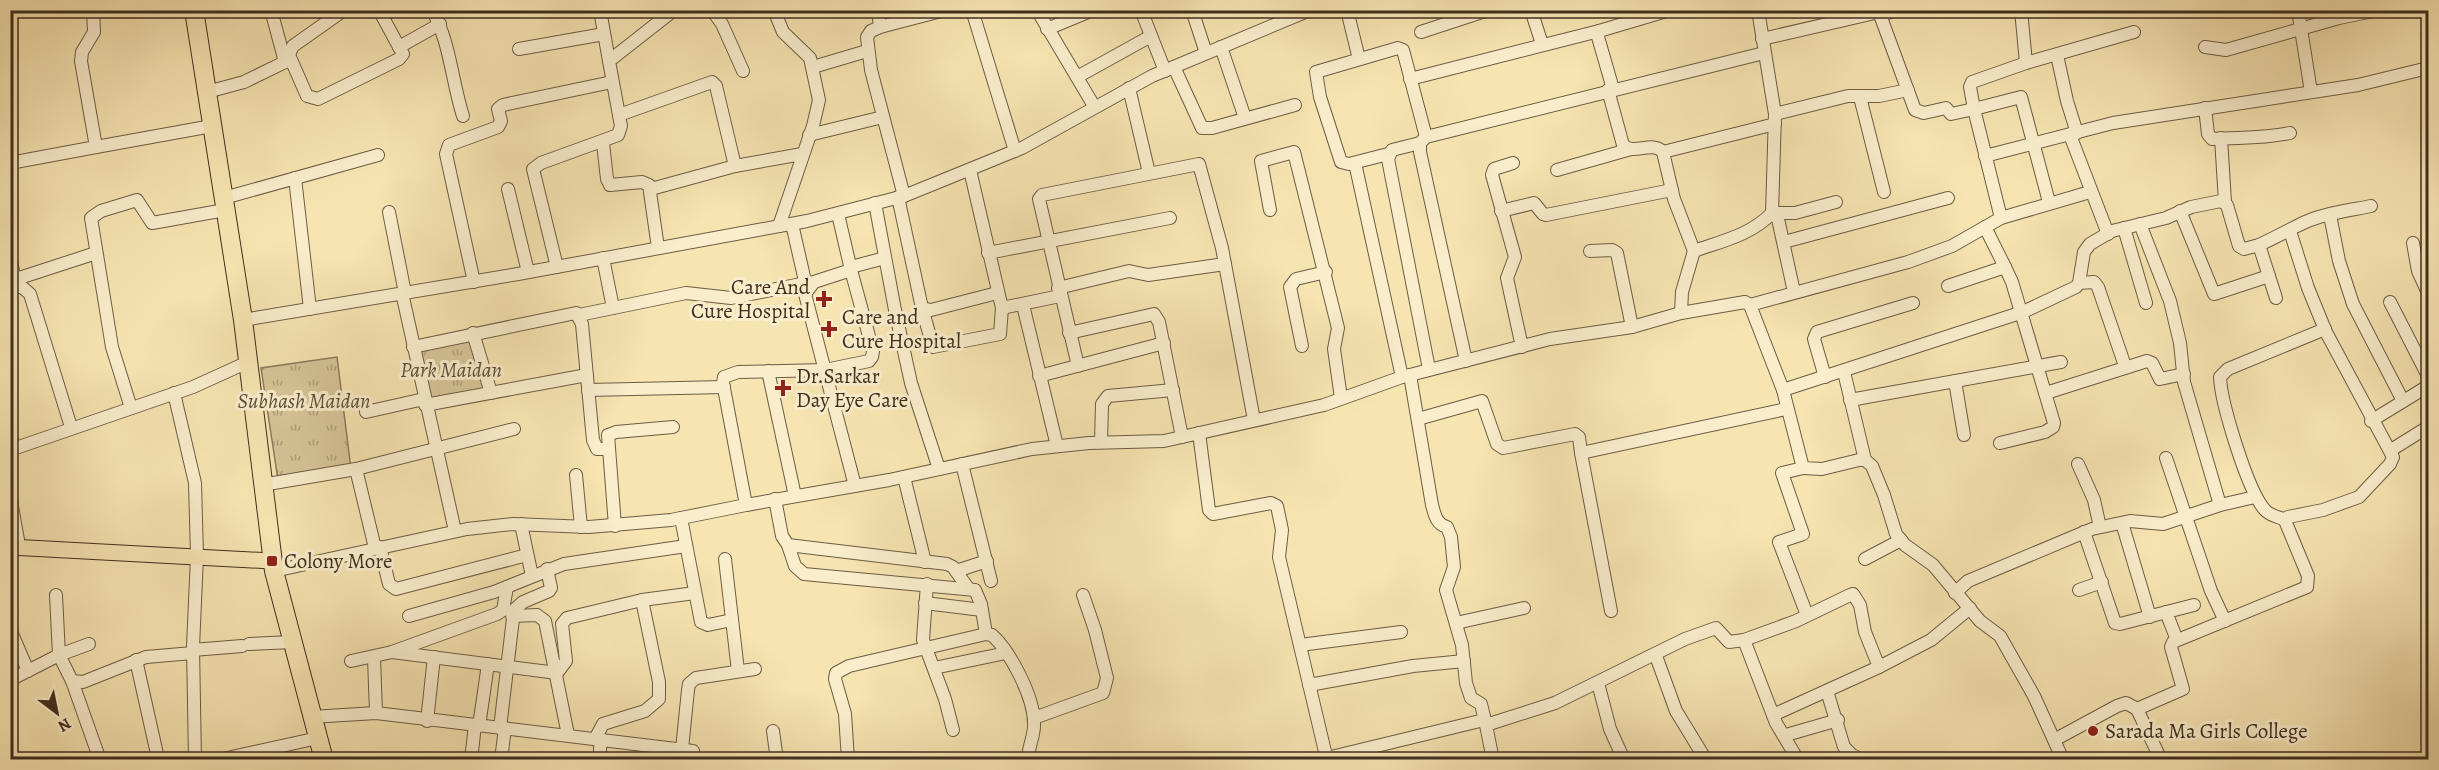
<svg xmlns="http://www.w3.org/2000/svg" width="2439" height="770" font-family="Alegreya,serif">
<style>
.park{fill:url(#park-tufts);stroke:#8b7a5c;stroke-width:1.5}
.lines{fill:none;stroke-linecap:round;stroke-linejoin:round}
.minor-casing{stroke:#6d5c44;stroke-width:14}
.major-casing{stroke:#3f2e1f;stroke-width:17}
.highway-casing{stroke:#3f2e1f;stroke-width:20}
.minor{stroke:#f9edcc;stroke-width:12}
.major{stroke:#f6e4b1;stroke-width:15}
.highway{stroke:#f6e4b1;stroke-width:18}
.poi-dot{fill:#8f2418;stroke:#f9edcc;stroke-width:2}
.labels{text-anchor:middle;stroke-width:6;stroke-linejoin:round;paint-order:stroke}
.poi-label{font-size:21px;fill:#3f2e1f;stroke:#f9edcc;text-anchor:start}
.park-label{font-size:21px;font-style:italic;fill:#5d4c37;stroke:#f9edcc}
</style>
<defs>
<pattern id="park-tufts" width="24" height="20" patternUnits="userSpaceOnUse" patternTransform="scale(1.5)"><rect width="24" height="20" fill="#d7c598"/><path d="M3 7l-1-3M5 7V3M7 7l1-3M15 17l-1-3M17 17v-4M19 17l1-3" fill="none" stroke="#b0a07b"/></pattern>
</defs>
<rect width="100%" height="100%" fill="#f6e4b1"/>
<filter id="stains"><feTurbulence type="fractalNoise" baseFrequency=".00333" numOctaves="4"/><feColorMatrix values="0 0 0 0 .2 0 0 0 0 .09 0 0 0 0 .02 0 0 0 .5 -.17"/></filter>
<radialGradient id="worn" r=".72"><stop offset=".6" stop-color="#630" stop-opacity="0"/><stop offset="1" stop-color="#630" stop-opacity=".3"/></radialGradient>
<g class="park">
<polygon points="472,336 486,391 429,403 417,349"/>
<polygon points="337,357 351,469 278,480 261,368"/>
</g>
<g class="lines">
<g class="minor-casing">
<g id="minor">
<polyline points="93,10 94,32 82,52 81,61 96,147 212,126"/>
<polyline points="271,10 285,62"/>
<polyline points="379,10 399,47 440,24"/>
<path d="M432 10C450 41 452 82 463 116"/>
<polyline points="600,10 609,61"/>
<polyline points="712,10 722,24 743,71"/>
<polyline points="774,10 783,32 810,58 819,100 813,126 779,226"/>
<polyline points="878,10 880,27"/>
<polyline points="972,10 1015,151"/>
<polyline points="1037,10 1094,106"/>
<polyline points="1141,10 1165,71"/>
<polyline points="1192,10 1206,53"/>
<polyline points="1347,10 1359,59"/>
<polyline points="1531,10 1542,44"/>
<polyline points="2021,10 2026,63"/>
<polyline points="2298,10 2311,92"/>
<polyline points="1882,15 1896,10"/>
<polyline points="1047,29 1093,10"/>
<polyline points="1421,32 1488,10"/>
<polyline points="1762,39 1879,12 1915,110 1924,113 1946,108 1951,114 1974,109 1970,87 1972,82 2026,63 2134,32"/>
<polyline points="1221,47 1245,118"/>
<polyline points="2205,47 2226,50 2339,18 2378,10"/>
<polyline points="519,49 604,34"/>
<polyline points="289,55 307,96 318,99 399,59 403,54 399,47"/>
<polyline points="2057,55 2067,101 2077,133"/>
<polyline points="813,67 867,51"/>
<polyline points="1174,67 1202,128 1212,128 1295,105"/>
<polyline points="1077,77 1151,36"/>
<polyline points="1410,79 1599,31"/>
<polyline points="1129,88 1149,173"/>
<polyline points="1613,89 1598,37 1599,31 1670,10"/>
<path d="M1608 90 1623 145C1634 156 1652 140 1663 152L1674 199 1694 251"/>
<polyline points="207,92 244,82 285,62 293,46 344,10"/>
<polyline points="1860,97 1884,192"/>
<path d="M2205 108 2208 134 2212 139C2241 137 2261 139 2290 133"/>
<polyline points="1775,114 1848,96 1879,96 1908,90"/>
<polyline points="619,115 712,82 716,86 735,166"/>
<polyline points="809,135 883,117"/>
<polyline points="2070,135 2108,234"/>
<polyline points="2221,138 2225,202"/>
<polyline points="603,143 607,179 610,185 642,182 649,185 658,248"/>
<polyline points="1420,143 1392,150 1388,159 1429,369"/>
<polyline points="1663,152 1775,124"/>
<polyline points="1388,154 1349,164 1341,162 1320,97 1316,72 1398,48 1403,50 1426,137"/>
<polyline points="1985,156 2113,123 2358,85 2428,68"/>
<polyline points="10,163 96,147"/>
<polyline points="1355,163 1402,377"/>
<polyline points="1513,163 1494,169 1492,175 1515,257 1507,278 1522,347"/>
<polyline points="970,170 1002,308 1060,296"/>
<polyline points="1557,170 1631,149"/>
<polyline points="295,178 310,309"/>
<polyline points="508,189 528,272"/>
<polyline points="651,189 735,166 802,154"/>
<polyline points="904,196 871,70 867,37 871,31 880,27 945,10"/>
<polyline points="898,197 922,308 931,310 997,293"/>
<polyline points="224,198 378,155"/>
<polyline points="875,203 895,310 911,383 939,469"/>
<polyline points="1270,210 1261,161 1294,152 1338,328 1334,349 1341,398"/>
<polyline points="1501,211 1534,203 1543,214 1546,215 1672,190"/>
<polyline points="2180,211 2214,294 2269,276"/>
<polyline points="389,212 405,293"/>
<polyline points="1772,213 1778,219 1794,292"/>
<polyline points="1772,213 1795,213 1836,202"/>
<polyline points="838,214 851,270 814,282 805,294 855,486"/>
<polyline points="2330,215 2339,261 2353,304 2403,401"/>
<polyline points="2001,218 1974,109 2021,97 2049,202"/>
<polyline points="792,224 807,290"/>
<polyline points="2140,224 2170,301 2180,343 2184,382 2220,505"/>
<polyline points="1985,227 2005,267"/>
<polyline points="2124,228 2146,303"/>
<polyline points="1784,242 1948,198"/>
<polyline points="2413,243 2418,271 2428,293"/>
<path d="M2259 245C2272 239 2285 232 2297 226 2319 214 2346 211 2371 206"/>
<polyline points="1590,251 1612,250 1617,253 1632,327"/>
<polyline points="988,253 1170,218"/>
<polyline points="10,257 15,280"/>
<polyline points="603,258 613,308"/>
<polyline points="557,267 533,169 541,163 618,135 621,126 609,61 674,10"/>
<polyline points="851,267 885,258"/>
<polyline points="10,281 96,253"/>
<polyline points="474,282 446,154 449,145 498,127 501,121 498,109 503,105 612,82"/>
<polyline points="2079,283 2094,282 2098,287 2125,366"/>
<polyline points="1948,286 2005,267 2012,282 2054,423 2053,427 2045,432 2000,443"/>
<polyline points="10,287 22,287 30,294 71,427"/>
<polyline points="1058,288 1129,271 1148,275 1225,264"/>
<polyline points="402,293 455,531"/>
<polyline points="2390,302 2428,376"/>
<polyline points="1023,305 1057,446"/>
<polyline points="1750,305 1908,262 1952,246 2001,218 2090,192"/>
<polyline points="922,308 933,347 1000,334 1002,308"/>
<path d="M1681 313 1682 292 1694 251C1722 241 1751 235 1772 213L1775 114 1758 10"/>
<polyline points="579,315 686,293 731,298 806,283"/>
<polyline points="243,320 518,274 807,221 904,196 1022,148 1152,76 1310,10"/>
<polyline points="473,333 491,393"/>
<polyline points="1069,333 1154,314 1159,322 1182,437"/>
<polyline points="1302,346 1290,287 1296,279 1326,272"/>
<polyline points="413,347 576,313 582,324 593,440 597,449 608,449"/>
<polyline points="1466,361 1420,152 1420,143 1426,137 1764,53"/>
<polyline points="1078,366 1039,199 1042,195 1199,164 1222,248 1254,420"/>
<polyline points="768,371 795,496"/>
<polyline points="1844,372 1865,460"/>
<path d="M1410 375 1432 505C1435 515 1436 524 1447 527L1451 537 1454 567 1446 590 1462 645 1466 683 1471 698 1481 704 1486 725"/>
<polyline points="1039,376 1164,343"/>
<polyline points="1825,377 1814,339 1817,332 1913,303"/>
<polyline points="1955,381 1964,435"/>
<polyline points="588,390 724,387"/>
<polyline points="1783,390 2023,312 2076,287 2079,283 2084,252 2090,244 2112,231 2166,218 2191,207 2221,201 2227,205 2239,246 2244,249 2259,245 2276,298"/>
<polyline points="174,393 195,483 197,556 193,647 195,760"/>
<polyline points="2046,393 2147,361 2152,363 2160,379 2184,374"/>
<polyline points="1850,400 2061,362"/>
<polyline points="425,405 587,375"/>
<polyline points="131,408 112,347 91,218 101,211 137,200 152,223 225,210"/>
<polyline points="366,412 424,399"/>
<polyline points="1418,419 1482,401 1497,444 1503,448 1575,434 1579,437 1581,453 1786,409"/>
<polyline points="2371,421 2428,386"/>
<polyline points="1199,433 1209,510 1213,514 1271,503 1277,506 1282,530 1279,557 1327,760"/>
<polyline points="10,436 15,448"/>
<polyline points="1101,442 1102,404 1108,396 1173,390"/>
<polyline points="10,450 193,387 248,362"/>
<polyline points="2391,450 2428,427"/>
<polyline points="1581,453 1611,611"/>
<polyline points="2166,458 2211,591 2225,621"/>
<polyline points="962,464 991,581"/>
<polyline points="2078,464 2094,500 2100,527"/>
<polyline points="1803,468 1782,473 1803,534 1779,542 1807,615"/>
<polyline points="356,469 375,548"/>
<polyline points="576,475 581,527"/>
<polyline points="904,477 925,562"/>
<polyline points="262,485 356,469 514,429"/>
<polyline points="10,495 18,540"/>
<polyline points="775,499 782,536 788,545 947,564 953,567 968,588"/>
<polyline points="746,505 723,383 724,377 738,372 825,370 869,361 872,357 873,351 851,270"/>
<polyline points="681,518 701,622 708,625 732,620"/>
<path d="M2286 520C2279 517 2270 516 2265 510 2248 492 2221 403 2220 377L2228 369 2325 329"/>
<polyline points="2122,523 2150,617"/>
<polyline points="521,524 532,576"/>
<polyline points="615,526 608,435 616,432 673,427"/>
<polyline points="2084,532 2115,623 2120,624 2194,605"/>
<path d="M788 545 795 566 804 574 975 590 981 604 986 634 992 635C1010 651 1034 697 1034 723 1035 735 1028 746 1028 760"/>
<polyline points="380,547 389,584 396,589 527,555"/>
<polyline points="725,559 738,671"/>
<polyline points="1865,559 1901,540"/>
<polyline points="274,571 467,529 513,524 589,527 671,520 746,505 889,480 1032,449 1089,443 1164,441 1324,405 1402,377 1550,339 1632,327 1681,313 1745,302 1750,305 1783,390 1803,468 1822,469 1859,460 1865,460 1872,466 1884,495 1896,534 1905,545 1933,565 1980,621 2000,636 2034,696 2063,760"/>
<polyline points="956,571 987,561"/>
<polyline points="927,584 923,640 945,699 953,730"/>
<polyline points="2079,590 2102,582"/>
<polyline points="1955,593 1968,581 2092,529 2130,521 2163,524 2220,505 2255,497"/>
<polyline points="56,595 59,655 72,681 83,682 146,657 193,653"/>
<polyline points="925,603 982,610"/>
<polyline points="2166,612 2177,640"/>
<polyline points="409,616 494,592 564,564 686,546"/>
<polyline points="512,616 537,615 545,621 568,735"/>
<polyline points="1456,623 1524,608"/>
<polyline points="10,629 28,671"/>
<polyline points="1744,640 1796,621 1850,595 1853,594 1860,605 1865,632 1879,667 1773,715"/>
<polyline points="249,644 293,642"/>
<polyline points="1300,645 1401,632"/>
<polyline points="193,650 242,646"/>
<polyline points="392,652 557,673 566,661 562,624 567,618 642,600 695,593"/>
<polyline points="1656,656 1676,711 1706,760"/>
<polyline points="374,658 376,713"/>
<polyline points="136,660 157,754"/>
<polyline points="351,661 392,652 497,614 503,610 507,587"/>
<polyline points="1879,667 1931,640 1970,608"/>
<polyline points="934,668 1006,653"/>
<polyline points="10,680 59,655 89,644"/>
<polyline points="72,681 100,760"/>
<polyline points="1598,683 1610,729 1624,760"/>
<polyline points="1309,685 1413,666 1464,661"/>
<polyline points="1827,691 1844,747 1852,755 1863,760"/>
<polyline points="311,717 376,713 693,751"/>
<polyline points="1034,718 1103,693 1107,678 1095,630 1083,595"/>
<polyline points="427,721 434,657"/>
<polyline points="479,726 488,664"/>
<polyline points="500,728 514,610 523,602 549,591 551,588 547,569"/>
<polyline points="773,731 777,760"/>
<polyline points="1786,735 1838,720"/>
<polyline points="595,739 603,724 645,711 659,699 659,682 642,600"/>
<polyline points="2056,739 2117,706 2126,703 2137,709"/>
<polyline points="682,749 688,690 689,684 696,678 755,669"/>
<polyline points="1327,758 1484,720"/>
<polyline points="218,760 318,738"/>
<polyline points="471,760 475,725"/>
<polyline points="501,760 505,728"/>
<polyline points="599,760 601,739"/>
<polyline points="848,760 845,714 835,679 836,673 849,666 986,634"/>
<polyline points="1493,760 1486,725 1555,703 1685,639 1716,628 1729,642 1744,640 1776,723 1798,760"/>
<polyline points="2161,760 2137,709 2183,689 2171,647 2173,642 2307,587 2308,576 2286,523 2288,517 2323,510 2359,497 2390,464 2393,457 2326,332 2308,288 2290,231"/>
</g>
</g>
<g class="major-casing">
<polyline id="major" points="10,547 272,561"/>
</g>
<g class="highway-casing">
<polyline id="highway" points="194,10 243,320 274,571 324,760"/>
</g>
<use href="#minor" class="minor"/>
<use href="#major" class="major"/>
<use href="#highway" class="highway"/>
</g>
<g class="poi-dot">
<path d="M821 290h6v6h6v6h-6v6h-6v-6h-6v-6h6z"/>
<path d="M826 320h6v6h6v6h-6v6h-6v-6h-6v-6h6z"/>
<path d="M780 379h6v6h6v6h-6v6h-6v-6h-6v-6h6z"/>
<rect x="266" y="555" width="12" height="12" rx="3"/>
<circle cx="2093" cy="731" r="6"/>
</g>
<g class="labels">
<g class="poi-label">
<text x="810" y="294" text-anchor="end">Care And<tspan x="810" dy="24">Cure Hospital</tspan></text>
<text x="842" y="324">Care and<tspan x="842" dy="24">Cure Hospital</tspan></text>
<text x="796" y="383">Dr.Sarkar<tspan x="796" dy="24">Day Eye Care</tspan></text>
<text x="284" y="568">Colony More</text>
<text x="2105" y="738">Sarada Ma Girls College</text>
</g>
<g class="park-label">
<text x="451" y="377">Park Maidan</text>
<text x="304" y="408">Subhash Maidan</text>
</g>
</g>
<rect width="2439" height="770" fill="none" stroke="#f6e4b1" stroke-width="36"/>
<rect x="12" y="12" width="2415" height="746" fill="none" stroke="#3f2e1f" stroke-width="3"/>
<rect x="18" y="18" width="2403" height="734" fill="none" stroke="#3f2e1f" stroke-width="1.5"/>
<g transform="translate(57 713) rotate(148)" stroke="#f9edcc" stroke-width="4.5" paint-order="stroke">
<path d="M0-4.5L10 22L0 15L-10 22Z" fill="#3f2e1f"/>
<text y="-9" font-size="16" font-weight="bold" text-anchor="middle" fill="#3f2e1f">N</text>
</g>
<rect width="100%" height="100%" filter="url(#stains)"/>
<rect width="100%" height="100%" fill="url(#worn)"/>
</svg>
